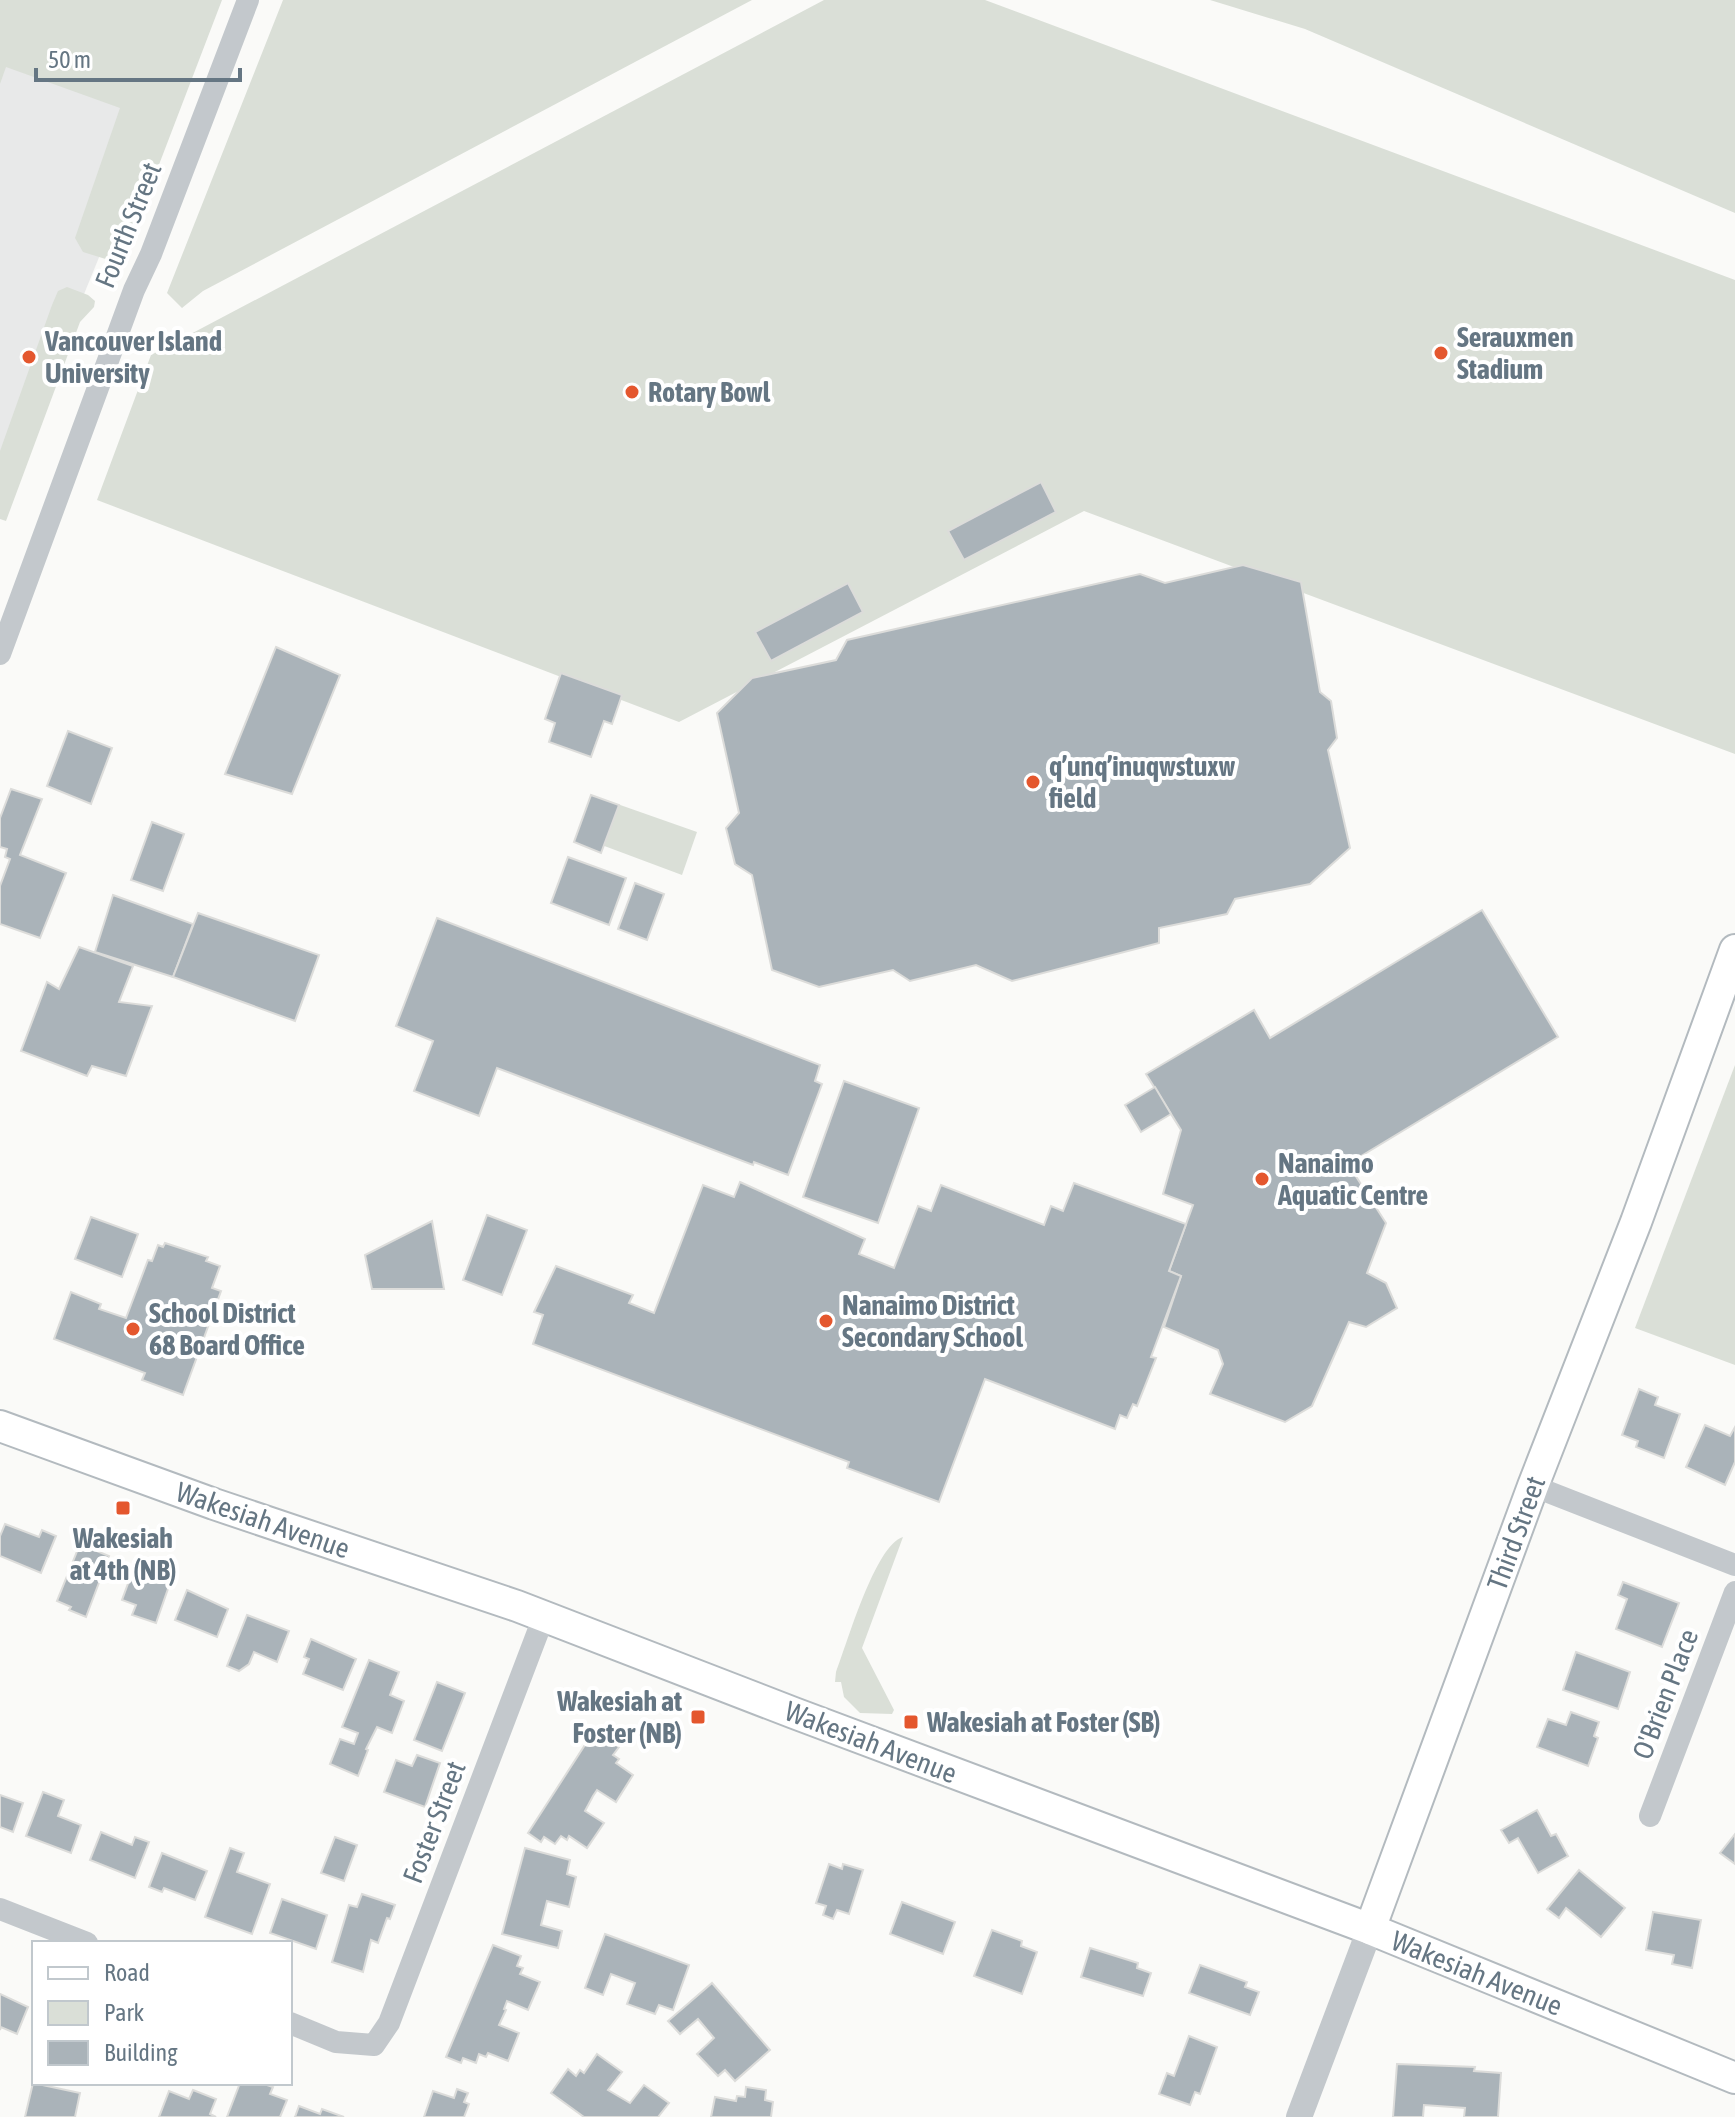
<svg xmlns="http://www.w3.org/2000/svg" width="1735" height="2117" font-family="'Asap Condensed',sans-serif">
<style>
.built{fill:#e8e9e9}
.green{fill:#dadfd7}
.building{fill:#aab3b9;stroke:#dcdcda;stroke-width:2}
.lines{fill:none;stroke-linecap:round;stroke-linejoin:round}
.secondary-casing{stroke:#b3babf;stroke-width:34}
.minor{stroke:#c3c8cc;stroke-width:22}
.tertiary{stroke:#c3c8cc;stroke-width:26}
.secondary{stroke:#fff;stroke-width:30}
.poi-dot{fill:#e4572e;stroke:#fff;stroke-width:3}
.labels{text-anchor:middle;stroke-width:8;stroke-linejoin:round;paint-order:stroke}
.street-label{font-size:28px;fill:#657683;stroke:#fff}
.poi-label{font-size:28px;font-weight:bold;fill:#657683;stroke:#fff;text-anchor:start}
</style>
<rect width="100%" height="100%" fill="#fafaf8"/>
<polygon class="built" points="0,0 204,0 0,500"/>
<g class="green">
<polygon points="0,0 222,0 129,243 112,261 83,252 75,238 120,108 6,67 0,84"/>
<polygon points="283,0 752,0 203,291 182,308 167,293"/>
<polygon points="824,0 985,0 1735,280 1735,754 1084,511 679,722 97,500 151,355"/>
<polygon points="1210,0 1735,0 1735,213 1305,29"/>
<polygon points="67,287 88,295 95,301 94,307 80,322 6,521 0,519 0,451 52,305 58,291"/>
<polygon points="606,800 697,832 682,875 591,841"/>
<polygon points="1735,1065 1735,1365 1635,1328"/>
<path d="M903 1537 862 1648 894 1710 892 1714 860 1713 844 1697 841 1682H835L836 1672C847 1644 875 1545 903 1537Z"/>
</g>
<g class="building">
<polygon points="1041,482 1056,512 964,560 948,531"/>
<polygon points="1243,565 1301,582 1320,692 1331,701 1337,738 1328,750 1350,848 1310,884 1235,899 1227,914 1159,928 1159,943 1012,981 976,965 910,981 893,970 819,987 772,970 752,875 735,864 726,828 739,813 717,713 752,678 836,660 847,640 1140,574 1165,583"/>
<polygon points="848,583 863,612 771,661 755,632"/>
<polygon points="276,647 340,675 292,794 225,774"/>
<polygon points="561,673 622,695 612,724 604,721 591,757 549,742 555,723 545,719"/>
<polygon points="68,731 112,748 91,804 47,786"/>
<polygon points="11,789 42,799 20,855 66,873 40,938 0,924 0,886 10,859 5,857 7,849 0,847 0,818"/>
<polygon points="591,795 619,805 601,853 574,842"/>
<polygon points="152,822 184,834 163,891 131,880"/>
<polygon points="568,857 626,878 609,925 551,903"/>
<polygon points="635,883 664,894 647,940 618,929"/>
<polygon points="113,895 193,924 173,977 95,952"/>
<polygon points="1482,910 1558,1037 1348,1164 1386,1223 1367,1273 1386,1283 1397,1308 1366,1327 1349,1322 1312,1406 1285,1422 1210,1394 1223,1364 1218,1350 1164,1327 1181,1276 1169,1271 1193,1205 1163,1194 1181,1130 1146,1074 1254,1010 1270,1038"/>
<polygon points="198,913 319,955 295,1021 173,977"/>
<polygon points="437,918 820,1065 815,1081 822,1084 788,1175 754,1162 753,1165 497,1068 479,1116 414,1091 433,1041 396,1026"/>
<polygon points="79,947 133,966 119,1002 152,1006 126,1076 92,1066 87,1076 21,1051 47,982 59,989"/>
<polygon points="844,1081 919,1108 878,1223 803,1197"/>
<polygon points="1155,1087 1171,1114 1141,1132 1125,1105"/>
<polygon points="740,1182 865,1239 859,1254 894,1268 918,1206 931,1211 941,1185 1044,1225 1051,1206 1063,1211 1074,1183 1186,1224 1169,1271 1181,1276 1151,1357 1156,1358 1137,1406 1133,1404 1127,1418 1120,1415 1115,1429 985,1379 939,1502 847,1468 849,1462 533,1344 543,1315 534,1312 556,1266 633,1295 629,1303 654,1313 703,1185 734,1197"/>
<polygon points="487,1215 527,1230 502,1295 463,1280"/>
<polygon points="91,1217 138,1234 122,1277 75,1259"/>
<polygon points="432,1221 444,1289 372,1289 365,1255"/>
<polygon points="165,1243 208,1257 206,1261 220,1266 212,1288 221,1291 183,1395 142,1380 145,1373 54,1339 71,1292 101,1304 99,1309 126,1318 148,1260 152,1261 158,1245 163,1247"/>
<polygon points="1639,1389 1658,1397 1655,1405 1680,1414 1664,1458 1636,1447 1638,1441 1622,1435"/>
<polygon points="1705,1425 1730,1436 1735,1427 1735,1462 1725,1485 1686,1467"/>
<polygon points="5,1524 39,1537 42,1530 56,1536 41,1573 0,1556 0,1536"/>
<polygon points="80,1544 109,1556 86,1617 69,1610 71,1607 57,1601"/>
<polygon points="133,1570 170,1583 156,1623 132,1615 136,1605 122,1600"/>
<polygon points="1623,1582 1679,1603 1662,1647 1616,1629 1627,1599 1618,1595"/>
<polygon points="187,1590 228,1609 217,1637 175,1620"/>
<polygon points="247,1615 289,1631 277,1662 254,1652 249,1664 239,1671 227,1666"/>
<polygon points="311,1639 356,1659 343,1690 303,1674 309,1659 304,1657"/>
<polygon points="1576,1652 1630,1672 1618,1709 1563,1690"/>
<polygon points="369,1660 399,1672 390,1695 404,1701 392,1733 377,1727 366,1749 368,1750 358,1776 330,1764 340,1739 354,1744 358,1733 342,1727"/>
<polygon points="437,1682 465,1693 442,1751 414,1740"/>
<polygon points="1571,1712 1599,1722 1594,1736 1598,1738 1588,1766 1537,1747 1548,1719 1566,1725"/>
<polygon points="594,1731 619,1747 613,1755 619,1759 616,1763 633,1775 616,1802 597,1790 593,1796 585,1811 604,1823 587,1848 569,1836 567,1840 561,1836 555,1844 544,1837 541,1842 528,1833"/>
<polygon points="417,1755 440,1763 425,1807 384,1792 396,1760 412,1766"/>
<polygon points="43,1792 64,1800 58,1816 81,1825 71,1853 26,1836"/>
<polygon points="0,1795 23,1803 13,1832 0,1827"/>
<polygon points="1537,1810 1551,1836 1556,1834 1568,1856 1538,1873 1518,1838 1509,1843 1501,1830"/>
<polygon points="101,1832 132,1845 135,1837 149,1842 135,1878 90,1860"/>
<polygon points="1735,1834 1735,1864 1720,1853"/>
<polygon points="335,1837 357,1845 344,1881 321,1873"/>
<polygon points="230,1848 244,1853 237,1872 270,1884 252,1934 205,1917"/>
<polygon points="525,1848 570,1860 567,1874 576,1877 569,1907 547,1901 541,1925 562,1931 558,1948 502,1934"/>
<polygon points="162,1853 207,1871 195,1900 164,1888 162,1892 149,1887"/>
<polygon points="829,1864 842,1869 843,1864 863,1870 849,1914 837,1910 833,1919 823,1915 826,1906 816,1903"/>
<polygon points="1579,1870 1625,1908 1601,1937 1566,1908 1559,1918 1547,1909"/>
<polygon points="362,1894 395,1905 390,1919 387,1918 378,1943 371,1940 363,1972 332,1962 349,1905 357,1907"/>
<polygon points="282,1899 327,1915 316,1949 270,1933"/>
<polygon points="902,1902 955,1922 943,1954 890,1934"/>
<polygon points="1653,1912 1701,1920 1692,1968 1672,1964 1674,1955 1646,1950"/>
<polygon points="992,1930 1022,1941 1021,1946 1037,1952 1022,1994 974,1976"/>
<polygon points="605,1934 689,1965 673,2010 659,2005 655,2014 627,2004 635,1983 611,1974 603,1995 585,1988"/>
<polygon points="493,1945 521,1956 517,1966 523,1968 520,1974 540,1982 528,2010 507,2001 504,2009 506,2010 499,2025 519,2033 508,2061 488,2053 486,2057 479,2054 476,2063 463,2058 461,2063 446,2057"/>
<polygon points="1090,1948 1138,1963 1137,1968 1151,1973 1143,1996 1081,1977"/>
<polygon points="1200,1965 1247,1982 1245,1987 1259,1992 1250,2015 1189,1993"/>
<polygon points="712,1983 770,2050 735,2081 725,2070 718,2076 697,2054 714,2038 698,2019 680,2034 668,2021"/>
<polygon points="0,1994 28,2007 17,2034 1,2027 0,2030"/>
<polygon points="1189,2036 1217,2047 1200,2094 1195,2092 1190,2105 1159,2094 1167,2073 1174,2076"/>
<polygon points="597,2054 622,2072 608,2090 630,2103 644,2085 669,2103 658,2117 584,2117 551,2093 568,2069 576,2076 580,2070 584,2073"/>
<polygon points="1397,2064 1475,2067 1474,2071 1501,2073 1498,2117 1464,2117 1465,2108 1424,2105 1423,2117 1393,2117"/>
<polygon points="33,2083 80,2093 75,2117 25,2117"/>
<polygon points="240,2083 261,2083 273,2087 270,2094 287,2100 280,2117 227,2117"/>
<polygon points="746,2087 766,2090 765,2100 773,2102 771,2117 711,2117 715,2097 736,2101 737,2096 745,2097"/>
<polygon points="457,2089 468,2093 464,2102 469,2104 464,2117 424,2117 433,2091 454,2098"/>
<polygon points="193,2090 216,2099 210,2114 216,2117 159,2117 169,2091 189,2099"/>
<polygon points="299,2106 320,2114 322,2109 344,2117 295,2117"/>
</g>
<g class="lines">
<g class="secondary-casing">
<g id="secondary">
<polyline points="0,1426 214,1504 517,1606 794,1713 1370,1929 1735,2078"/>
<polyline points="1370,1929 1533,1486 1636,1222 1735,950"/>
</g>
</g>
<g class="minor">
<polyline points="0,654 134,290 151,254 248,0"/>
<polyline points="1533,1486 1735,1565"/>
<polyline points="1650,1816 1735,1592"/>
<polyline points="0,1909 87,1943"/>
<polyline points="290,2023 336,2042 374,2045 389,2023 544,1616"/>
</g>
<polyline class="tertiary" points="1299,2117 1370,1929"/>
<use href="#secondary" class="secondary"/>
</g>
<g class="poi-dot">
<circle cx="1441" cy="353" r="8"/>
<circle cx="29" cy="357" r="8"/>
<circle cx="632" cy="392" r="8"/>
<circle cx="1033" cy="782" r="8"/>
<circle cx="1262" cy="1179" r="8"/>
<circle cx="826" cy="1321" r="8"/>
<circle cx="133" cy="1329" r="8"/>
<rect x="115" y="1500" width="16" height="16" rx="4"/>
<rect x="690" y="1709" width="16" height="16" rx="4"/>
<rect x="903" y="1714" width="16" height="16" rx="4"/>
</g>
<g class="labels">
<g class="street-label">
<text transform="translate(128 225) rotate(-68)" y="10">Fourth Street</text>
<text transform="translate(263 1520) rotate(19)" y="10">Wakesiah Avenue</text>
<text transform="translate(1516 1533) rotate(-70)" y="10">Third Street</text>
<text transform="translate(1665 1694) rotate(-69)" y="10">O'Brien Place</text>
<text transform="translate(871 1742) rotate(21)" y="10">Wakesiah Avenue</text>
<text transform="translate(434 1822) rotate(-69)" y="10">Foster Street</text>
<text transform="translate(1477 1973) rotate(22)" y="10">Wakesiah Avenue</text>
</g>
<g class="poi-label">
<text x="1457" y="347">Serauxmen<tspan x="1457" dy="32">Stadium</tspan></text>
<text x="45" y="351">Vancouver Island<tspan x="45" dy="32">University</tspan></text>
<text x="648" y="402">Rotary Bowl</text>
<text x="1049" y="776">q’unq’inuqwstuxw<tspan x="1049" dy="32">field</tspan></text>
<text x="1278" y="1173">Nanaimo<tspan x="1278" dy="32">Aquatic Centre</tspan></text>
<text x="842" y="1315">Nanaimo District<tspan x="842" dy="32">Secondary School</tspan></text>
<text x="149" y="1323">School District<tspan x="149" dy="32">68 Board Office</tspan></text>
<text x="123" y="1548" text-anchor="middle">Wakesiah<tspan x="123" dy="32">at 4th (NB)</tspan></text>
<text x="682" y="1711" text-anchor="end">Wakesiah at<tspan x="682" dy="32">Foster (NB)</tspan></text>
<text x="927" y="1732">Wakesiah at Foster (SB)</text>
</g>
</g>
<rect x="32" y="1941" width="260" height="144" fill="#ffffff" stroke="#c1c8cd" stroke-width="2"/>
<rect x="48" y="1967" width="40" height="12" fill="#ffffff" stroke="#c1c8cd" stroke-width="2"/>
<text x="104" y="1981" font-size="24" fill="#657683">Road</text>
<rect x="48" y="2001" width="40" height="24" fill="#dadfd7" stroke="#c1c8cd" stroke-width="2"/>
<text x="104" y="2021" font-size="24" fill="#657683">Park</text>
<rect x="48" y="2041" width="40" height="24" fill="#aab3b9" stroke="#c1c8cd" stroke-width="2"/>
<text x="104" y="2061" font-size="24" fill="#657683">Building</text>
<path d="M36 68v12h204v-12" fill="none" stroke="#657683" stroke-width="4"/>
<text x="48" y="68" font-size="24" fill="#657683" stroke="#ffffff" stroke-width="6" paint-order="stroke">50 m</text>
</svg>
